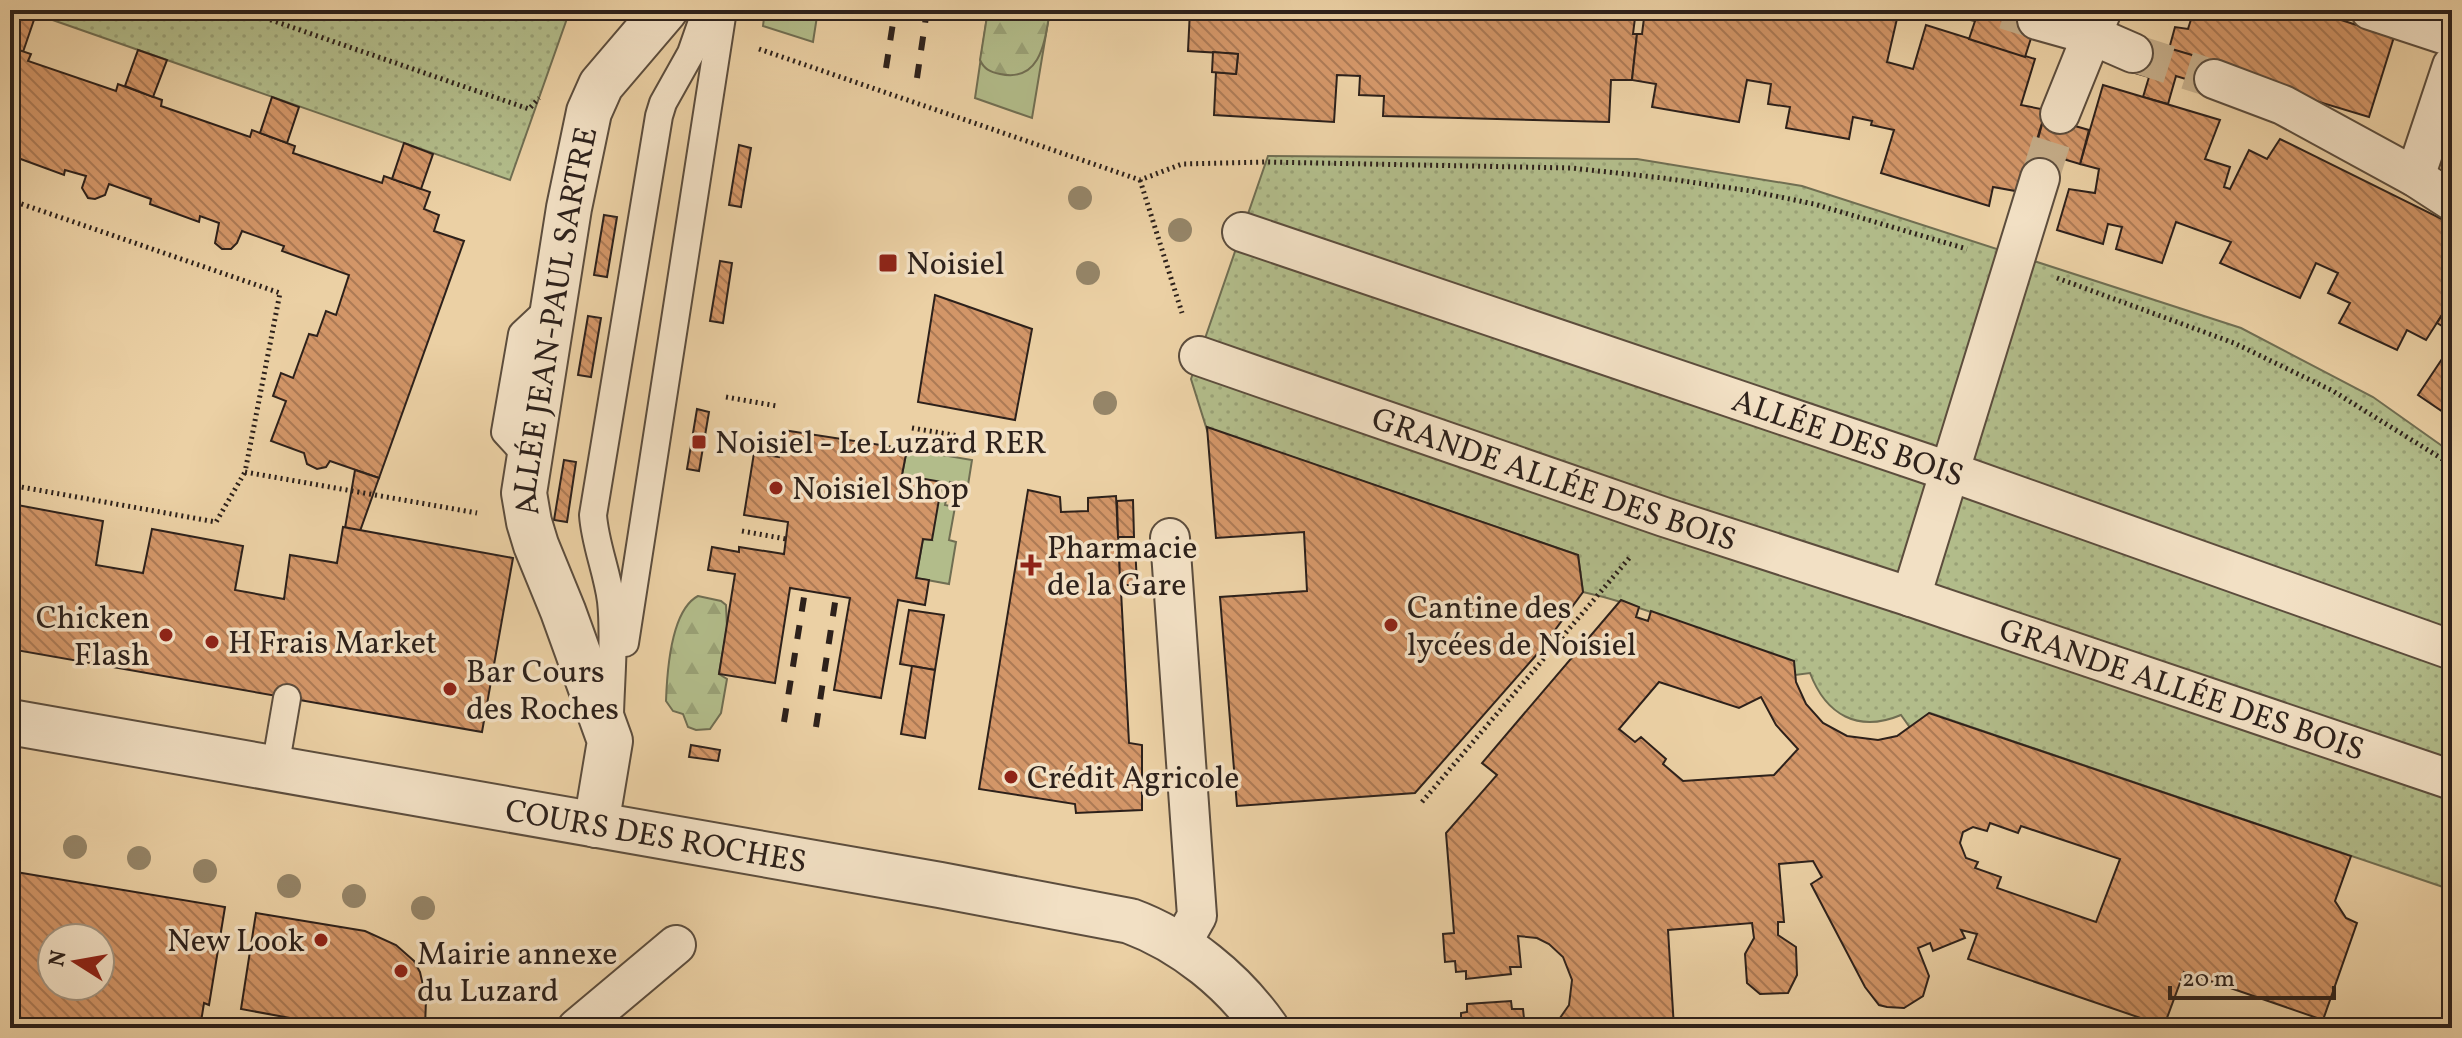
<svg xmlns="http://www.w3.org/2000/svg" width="2462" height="1038" font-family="Vollkorn,serif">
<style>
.green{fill:#b2bc8a;stroke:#706e52;stroke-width:2}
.forest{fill:url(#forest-firs);stroke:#706e52;stroke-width:2}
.park{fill:url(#park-dots);stroke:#706e52;stroke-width:2}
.building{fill:url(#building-back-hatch);stroke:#2d211b;stroke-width:2;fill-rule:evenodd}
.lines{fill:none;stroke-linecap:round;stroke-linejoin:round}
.pedestrian-tunnel{stroke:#c5ad89;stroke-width:38;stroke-dasharray:38 19;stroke-linecap:butt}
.service-casing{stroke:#5c4d3d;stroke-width:30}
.pedestrian-casing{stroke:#5c4d3d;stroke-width:42}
.minor-casing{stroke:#5c4d3d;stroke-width:48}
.path{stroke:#2d211b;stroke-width:5;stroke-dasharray:2 4;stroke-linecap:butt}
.service{stroke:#f2e0c4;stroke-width:26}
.pedestrian{stroke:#f2e0c4;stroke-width:38}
.minor{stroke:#f2e0c4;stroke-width:44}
.rail{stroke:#2d211b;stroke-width:6;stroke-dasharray:14 14;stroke-linecap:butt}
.tree{fill:#958568}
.poi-dot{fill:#8f2418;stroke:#f2e0c4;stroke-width:3}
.labels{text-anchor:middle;stroke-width:7;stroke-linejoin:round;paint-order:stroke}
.poi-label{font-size:32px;fill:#2d211b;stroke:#f2e0c4;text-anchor:start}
.street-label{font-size:32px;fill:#2d211b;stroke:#f2e0c4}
</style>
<defs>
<pattern id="forest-firs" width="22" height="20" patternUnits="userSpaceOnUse" patternTransform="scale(2)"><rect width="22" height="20" fill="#b2bc8a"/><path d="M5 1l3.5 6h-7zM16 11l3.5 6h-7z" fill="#99a176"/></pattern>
<pattern id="park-dots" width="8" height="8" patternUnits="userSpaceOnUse" patternTransform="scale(2)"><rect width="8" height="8" fill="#b2bc8a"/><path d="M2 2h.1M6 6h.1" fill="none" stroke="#99a176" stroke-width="1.8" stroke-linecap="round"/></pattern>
<pattern id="building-back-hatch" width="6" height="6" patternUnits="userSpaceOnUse" patternTransform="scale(2)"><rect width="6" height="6" fill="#d39668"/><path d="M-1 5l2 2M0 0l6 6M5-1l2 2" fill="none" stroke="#ac7a55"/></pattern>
</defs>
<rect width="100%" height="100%" fill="#ebd0a4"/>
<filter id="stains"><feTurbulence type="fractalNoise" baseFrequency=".0025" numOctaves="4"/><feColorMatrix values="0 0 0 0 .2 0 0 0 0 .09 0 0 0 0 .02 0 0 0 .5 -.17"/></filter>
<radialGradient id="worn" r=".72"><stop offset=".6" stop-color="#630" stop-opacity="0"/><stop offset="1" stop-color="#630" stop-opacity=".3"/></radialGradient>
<g class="green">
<polygon points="765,10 818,10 813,42 763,26"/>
<polygon points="988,10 1050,10 1032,118 975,98"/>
<polygon points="907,449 972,460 968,485 950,482 945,505 955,507 949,540 956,542 949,584 916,578 923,539 932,540 902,475"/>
</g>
<g class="forest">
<path d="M988 10H1050C1045 39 1042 83 1000 74 990 72 984 69 980 60Z"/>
<path d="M698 596 721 601 726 605 727 627 719 674 727 679 721 713 710 729 696 730 688 727 683 714 673 711 666 701C667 672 671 610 698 596Z"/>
</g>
<g class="park">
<polygon points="24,10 570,10 510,180"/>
<path d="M1268 156 1637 159 1802 186 2241 328 2373 397 2452 453V890L1930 713 1911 729 1901 715C1858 733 1826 715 1810 673L1795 675C1726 644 1657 608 1583 592L1578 555 1208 428 1207 430 1191 379Z"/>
</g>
<g class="building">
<polygon points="10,10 24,10 36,14 23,52 10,47"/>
<polygon points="1190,10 1428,10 1428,14 1488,16 1488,10 1610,10 1610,17 1635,18 1633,34 1637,34 1632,80 1611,80 1609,122 1383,116 1384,96 1359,95 1360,76 1337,75 1334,122 1214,115 1216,72 1236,74 1238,54 1188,51"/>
<polygon points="1645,10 1899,10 1887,62 1913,69 1926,25 2035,59 2021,105 2046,110 2021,192 1993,187 1989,206 1881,173 1894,130 1871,125 1872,121 1853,117 1849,139 1786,128 1790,107 1768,104 1771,84 1747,80 1739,122 1652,107 1656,84 1632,80 1637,34 1642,34"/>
<polygon points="1950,10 2040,10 2025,57 1969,39 1975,21 1948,15"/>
<polygon points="2194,10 2310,10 2394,37 2369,117 2216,71 2219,63 2169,49 2175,27 2188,29"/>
<polygon points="2138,39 2219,63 2212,87 2176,76 2168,104 2143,97 2149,77 2128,71"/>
<polygon points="10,47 31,54 28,61 116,91 118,84 162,100 161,106 250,137 252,130 295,146 293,153 382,183 384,176 430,192 424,209 439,215 434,231 464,241 379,478 330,461 326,467 317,469 307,464 304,453 271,441 286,401 273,396 281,373 293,378 309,334 317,336 326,311 336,315 349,275 282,251 284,246 242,231 237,243 231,249 222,249 215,243 219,223 200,216 199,222 150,204 151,199 109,184 105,195 95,199 88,198 82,188 86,176 65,170 64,175 18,158 19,152 10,149"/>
<polygon points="138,50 167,60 153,97 125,86"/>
<polygon points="1213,52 1238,54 1236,74 1212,72"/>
<polygon points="2103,85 2220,120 2205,159 2230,167 2224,187 2230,189 2249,150 2267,159 2280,139 2452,224 2452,299 2426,340 2407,330 2397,350 2339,323 2350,303 2328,293 2338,273 2316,263 2300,298 2220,263 2231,242 2176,222 2162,263 2116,249 2122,227 2108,224 2103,244 2057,230 2069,189 2095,193 2099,169 2080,164"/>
<polygon points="272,97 299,107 287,143 260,133"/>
<polygon points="2046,110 2068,124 2089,130 2080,164 2053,156 2047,180 2028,175"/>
<polygon points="404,143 433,154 421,189 392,179"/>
<polygon points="739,145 751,148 741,207 729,205"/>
<polygon points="604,215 617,217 607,277 594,275"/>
<polygon points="720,261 732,263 723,323 710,321"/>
<polygon points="935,295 1032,329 1015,420 918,402"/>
<polygon points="2452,299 2452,332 2437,323"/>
<polygon points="588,316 601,318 591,377 578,375"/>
<polygon points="2452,344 2452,418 2418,395"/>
<polygon points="697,409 709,412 699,471 687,469"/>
<polygon points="1207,427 1578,555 1583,592 1538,653 1415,793 1237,806 1220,597 1307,591 1304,532 1216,538"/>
<polygon points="783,430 907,449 902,475 942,482 932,540 923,539 916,578 929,580 925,605 898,600 881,698 834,690 850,598 790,588 775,683 719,674 735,574 708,570 712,547 739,552 739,547 784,554 788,522 744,515 754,453 779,457"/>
<polygon points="564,460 576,462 567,522 554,520"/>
<polygon points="355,470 379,478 360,531 345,528"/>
<polygon points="1028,490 1060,497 1061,512 1088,511 1088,498 1116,496 1129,743 1142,745 1142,810 1076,813 1075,804 979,789"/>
<polygon points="1133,500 1134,537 1118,537 1117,501"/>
<polygon points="12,504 103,521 96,565 143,573 152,529 243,546 235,590 284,599 290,555 337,563 343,527 513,558 482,732 10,649"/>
<polygon points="1135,544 1137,585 1120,585 1119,545"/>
<path d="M1621 600 1639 607 1636 617 1648 621 1651 611 1794 661 1796 682 1806 704 1823 723 1847 736 1878 740 1897 736 1929 713 2351 856 2335 901 2346 918 2357 923 2323 1020 2184 972 2164 1026 1968 959 1977 934 1961 930 1965 938 1933 951 1930 943 1918 948 1929 976 1923 996 1904 1008 1887 1007 1879 1005 1865 987 1811 884 1822 877 1813 861 1779 864 1784 922H1778V935L1796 947 1797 975 1788 993 1760 994 1747 983 1745 954 1754 938 1752 923 1668 930 1674 1028H1553L1569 1005 1572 980 1563 957 1549 944 1537 938 1518 936 1521 967H1510L1511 974 1466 979V971L1456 972 1455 961 1445 962 1443 934 1454 933 1446 833 1497 775 1482 763ZM1659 682 1739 708 1761 697 1776 725 1798 749 1774 775 1683 781 1663 764 1666 759 1641 737 1635 742 1619 729ZM1990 823 2018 833 2021 826 2120 859 2096 922 1997 888 2001 877 1975 868 1978 862 1966 858 1960 843 1963 832 1973 827 1987 831Z"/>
<polygon points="909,610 944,615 935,670 900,664"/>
<polygon points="912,666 935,670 925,738 901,734"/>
<polygon points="691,745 720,750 718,761 689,757"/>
<path d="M10 871 225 907 209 1005 204 1003 200 1028H10ZM52 938H100V986H52Z"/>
<polygon points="256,913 365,931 396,945 414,961 420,972 426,999 425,1028 328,1028 328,1025 241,1009"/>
<polygon points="1511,1001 1512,1009 1523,1009 1525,1028 1452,1028 1451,1022 1461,1021 1461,1013 1467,1012 1467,1004"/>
</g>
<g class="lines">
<g class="pedestrian-tunnel">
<polyline points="2005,10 2037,20"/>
<polyline points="2133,53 2214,79"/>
<polyline points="2040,178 2060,114"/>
</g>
<g class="service-casing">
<g id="service">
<polyline points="528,457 505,432 522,334 553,305"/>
<polyline points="625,643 723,10"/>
<path d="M610 714C611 677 615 637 611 601 607 571 595 544 593 515L659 116 663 103 691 53 706 10"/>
<polyline points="275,768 287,698"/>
</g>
</g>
<g class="pedestrian-casing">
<g id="pedestrian">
<polyline points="2370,10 2452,37"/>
<polyline points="2037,20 2094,36 2133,53"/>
<polyline points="2214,79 2283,105 2415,177 2452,201"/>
<polyline points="2060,114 2102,10"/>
<polyline points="2415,177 2452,66"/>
<path id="s1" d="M1242 232 1951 472 2452 650"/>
<path id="s2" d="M1199 356 1664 517 1911 597 2452 780"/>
<polyline points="1170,538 1197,916 1180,946"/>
<polyline points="1911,597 2040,178"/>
<polyline points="577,1028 676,945"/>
</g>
</g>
<g class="minor-casing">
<g id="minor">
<path id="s3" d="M10 722 940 885 1130 921C1184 941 1233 981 1266 1028"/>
<path id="s4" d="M596 825 610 741 563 611 536 545 529 522 524 493 569 208 589 112 601 85 665 10"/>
</g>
</g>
<g class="path">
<polyline points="242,10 529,109 539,98"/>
<polyline points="759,49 1140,180 1182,164 1266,162 1571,168 1663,178 1751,191 1814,204 1967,249"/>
<polyline points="1140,180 1182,313"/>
<polyline points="10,200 280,293 245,472 477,513"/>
<polyline points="2057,278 2234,343 2333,391 2452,465"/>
<polyline points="726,397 777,406"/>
<polyline points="912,428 959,436"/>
<polyline points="10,485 216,522 245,472"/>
<polyline points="742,531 786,539"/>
<polyline points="1422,802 1631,556"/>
</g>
<use href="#service" class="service"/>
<use href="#pedestrian" class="pedestrian"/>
<use href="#minor" class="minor"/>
<g class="rail">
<polyline points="886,68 895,10"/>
<polyline points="917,78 927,10"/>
<polyline points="784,722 805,591"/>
<polyline points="816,727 836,596"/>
</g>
</g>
<g class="tree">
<circle cx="1080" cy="198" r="12"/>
<circle cx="1180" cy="230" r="12"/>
<circle cx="1088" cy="273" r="12"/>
<circle cx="1105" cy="403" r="12"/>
<circle cx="75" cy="847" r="12"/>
<circle cx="139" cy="858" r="12"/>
<circle cx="205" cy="871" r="12"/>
<circle cx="289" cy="886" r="12"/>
<circle cx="354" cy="896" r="12"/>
<circle cx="423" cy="908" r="12"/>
</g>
<g class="poi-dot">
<rect x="878" y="253" width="20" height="20" rx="4"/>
<rect x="691" y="434" width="16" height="16" rx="4"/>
<circle cx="776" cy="488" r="8"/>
<path d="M1027 553h8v8h8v8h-8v8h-8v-8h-8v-8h8z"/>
<circle cx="1391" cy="625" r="8"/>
<circle cx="166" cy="635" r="8"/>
<circle cx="212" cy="642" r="8"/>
<circle cx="450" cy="689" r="8"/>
<circle cx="1011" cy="777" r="8"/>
<circle cx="321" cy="940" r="8"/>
<circle cx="401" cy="971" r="8"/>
</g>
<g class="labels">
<g class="poi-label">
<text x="906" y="274">Noisiel</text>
<text x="715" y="453">Noisiel - Le Luzard RER</text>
<text x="792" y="499">Noisiel Shop</text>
<text x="1047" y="558">Pharmacie<tspan x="1047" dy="37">de la Gare</tspan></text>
<text x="1407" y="618">Cantine des<tspan x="1407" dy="37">lycées de Noisiel</tspan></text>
<text x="150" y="628" text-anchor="end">Chicken<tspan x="150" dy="37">Flash</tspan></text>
<text x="228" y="653">H Frais Market</text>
<text x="466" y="682">Bar Cours<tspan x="466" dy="37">des Roches</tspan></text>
<text x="1027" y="788">Crédit Agricole</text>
<text x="305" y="951" text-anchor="end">New Look</text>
<text x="417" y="964">Mairie annexe<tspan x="417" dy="37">du Luzard</tspan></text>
</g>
<g class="street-label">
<text dy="11" stroke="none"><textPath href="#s4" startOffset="522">ALLÉE JEAN-PAUL SARTRE</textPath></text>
<text dy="11" stroke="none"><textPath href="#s1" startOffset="640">ALLÉE DES BOIS</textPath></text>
<text dy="11" stroke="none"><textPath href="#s2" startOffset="376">GRANDE ALLÉE DES BOIS</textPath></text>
<text dy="11" stroke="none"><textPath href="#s2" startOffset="1038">GRANDE ALLÉE DES BOIS</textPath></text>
<text dy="11" stroke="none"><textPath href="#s3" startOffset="656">COURS DES ROCHES</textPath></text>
</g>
</g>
<rect width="2462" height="1038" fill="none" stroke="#ebd0a4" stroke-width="40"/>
<rect x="12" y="12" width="2438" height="1014" fill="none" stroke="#2d211b" stroke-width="4"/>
<rect x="20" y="20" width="2422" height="998" fill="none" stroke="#2d211b" stroke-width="2"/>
<g transform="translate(76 962) rotate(281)"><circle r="38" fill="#f2e0c4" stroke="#a39480" stroke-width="2"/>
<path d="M0-6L14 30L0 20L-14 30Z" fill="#8f2418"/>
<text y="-12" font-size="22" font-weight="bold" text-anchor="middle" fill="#2d211b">N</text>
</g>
<path d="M2170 986v12h164v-12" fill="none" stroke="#2d211b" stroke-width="4"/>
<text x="2182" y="986" font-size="24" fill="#2d211b" stroke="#f2e0c4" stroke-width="6" paint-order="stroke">20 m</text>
<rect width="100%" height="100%" filter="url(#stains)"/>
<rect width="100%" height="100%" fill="url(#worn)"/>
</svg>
